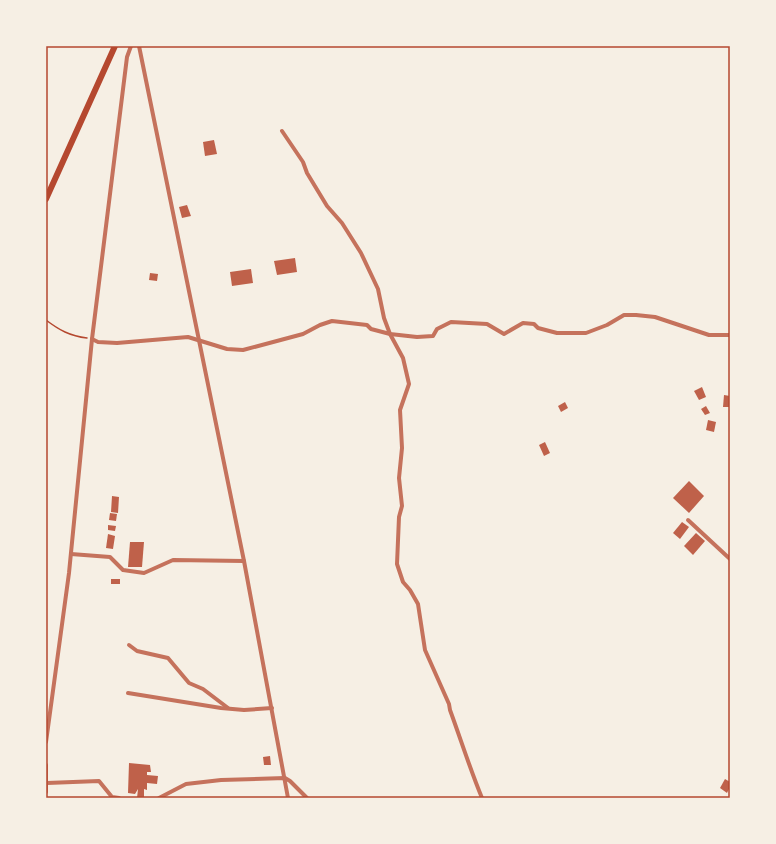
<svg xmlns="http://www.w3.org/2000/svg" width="776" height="844" font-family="Poppins,sans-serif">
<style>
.building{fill:#bf614a}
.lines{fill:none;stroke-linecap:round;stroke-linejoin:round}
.path{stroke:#b5482f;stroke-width:1.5}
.minor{stroke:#c5725c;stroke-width:4}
.secondary{stroke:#b5482f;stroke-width:6}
.neatline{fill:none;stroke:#b5482f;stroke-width:1.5}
</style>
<rect width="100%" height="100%" fill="#f6efe4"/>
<g class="building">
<polygon points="214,140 217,154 205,156 203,142"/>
<polygon points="187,205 191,216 182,218 179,207"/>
<polygon points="295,258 297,272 277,275 274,261"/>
<polygon points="251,269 253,283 232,286 230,272"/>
<polygon points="150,273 158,274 157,281 149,280"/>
<polygon points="702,387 706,397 699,400 694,391"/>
<polygon points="724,395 730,396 730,407 723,407"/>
<polygon points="565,402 568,408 561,412 558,406"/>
<polygon points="706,406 710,413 705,415 701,409"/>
<polygon points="708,420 716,422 714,432 706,430"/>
<polygon points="545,442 550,453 544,456 539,445"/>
<polygon points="689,481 704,496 689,513 673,498"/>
<polygon points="112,496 119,497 118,513 111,512"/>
<polygon points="110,513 117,514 116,521 109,520"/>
<polygon points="682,522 689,527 680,539 673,533"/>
<polygon points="108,525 116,526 115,531 108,530"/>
<polygon points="696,533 705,541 693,555 684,546"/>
<polygon points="108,534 115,536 113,549 106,548"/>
<polygon points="130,542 144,542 142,567 128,567"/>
<rect x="111" y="579" width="9" height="5"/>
<polygon points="270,756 271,765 264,765 263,757"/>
<polygon points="129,763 150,765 151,772 147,772 147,775 158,776 157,784 147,783 147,790 144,789 144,798 137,798 138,789 135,794 128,793"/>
<polygon points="725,779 730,782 730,787 727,793 720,788"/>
</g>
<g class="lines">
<path class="path" d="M46 320C59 330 70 336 87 338"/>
<g class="minor">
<polyline points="139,46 244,561 288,798"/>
<polyline points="282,131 303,162 307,173 327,206 342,223 361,253 378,289 384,318 390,334 417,337 433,336 437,329 451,322 487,324 504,334 523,323 534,324 538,328 557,333 586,333 607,325 624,315 636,315 655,317 709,335 730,335"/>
<path d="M92 339 98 342 117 343 188 337 227 349 243 350 303 334 320 325 332 321 367 325 371 329 390 334 403 358 409 384 400 410 402 448 399 478 402 506 399 517 397 564 403 582 410 590 418 604 425 650 449 704 450 710C461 740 470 769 482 798"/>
<polyline points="688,520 730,559"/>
<polyline points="71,554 110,557 123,570 144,573 173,560 244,561"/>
<polyline points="129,645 137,651 168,658 189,683 203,689 228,708"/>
<polyline points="128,693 221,708 244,710 272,708"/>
<polyline points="46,742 69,573 92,339 127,57 131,46"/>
<polyline points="46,765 46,792"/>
<polyline points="47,783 99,781 112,797 119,798"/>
<polyline points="159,798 186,784 221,780 285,778 290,781 307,798"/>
</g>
<polyline class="secondary" points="46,199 115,46"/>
</g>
<rect width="776" height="844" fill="none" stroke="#f6efe4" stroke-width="94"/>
<rect x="47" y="47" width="682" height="750" class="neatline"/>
</svg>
